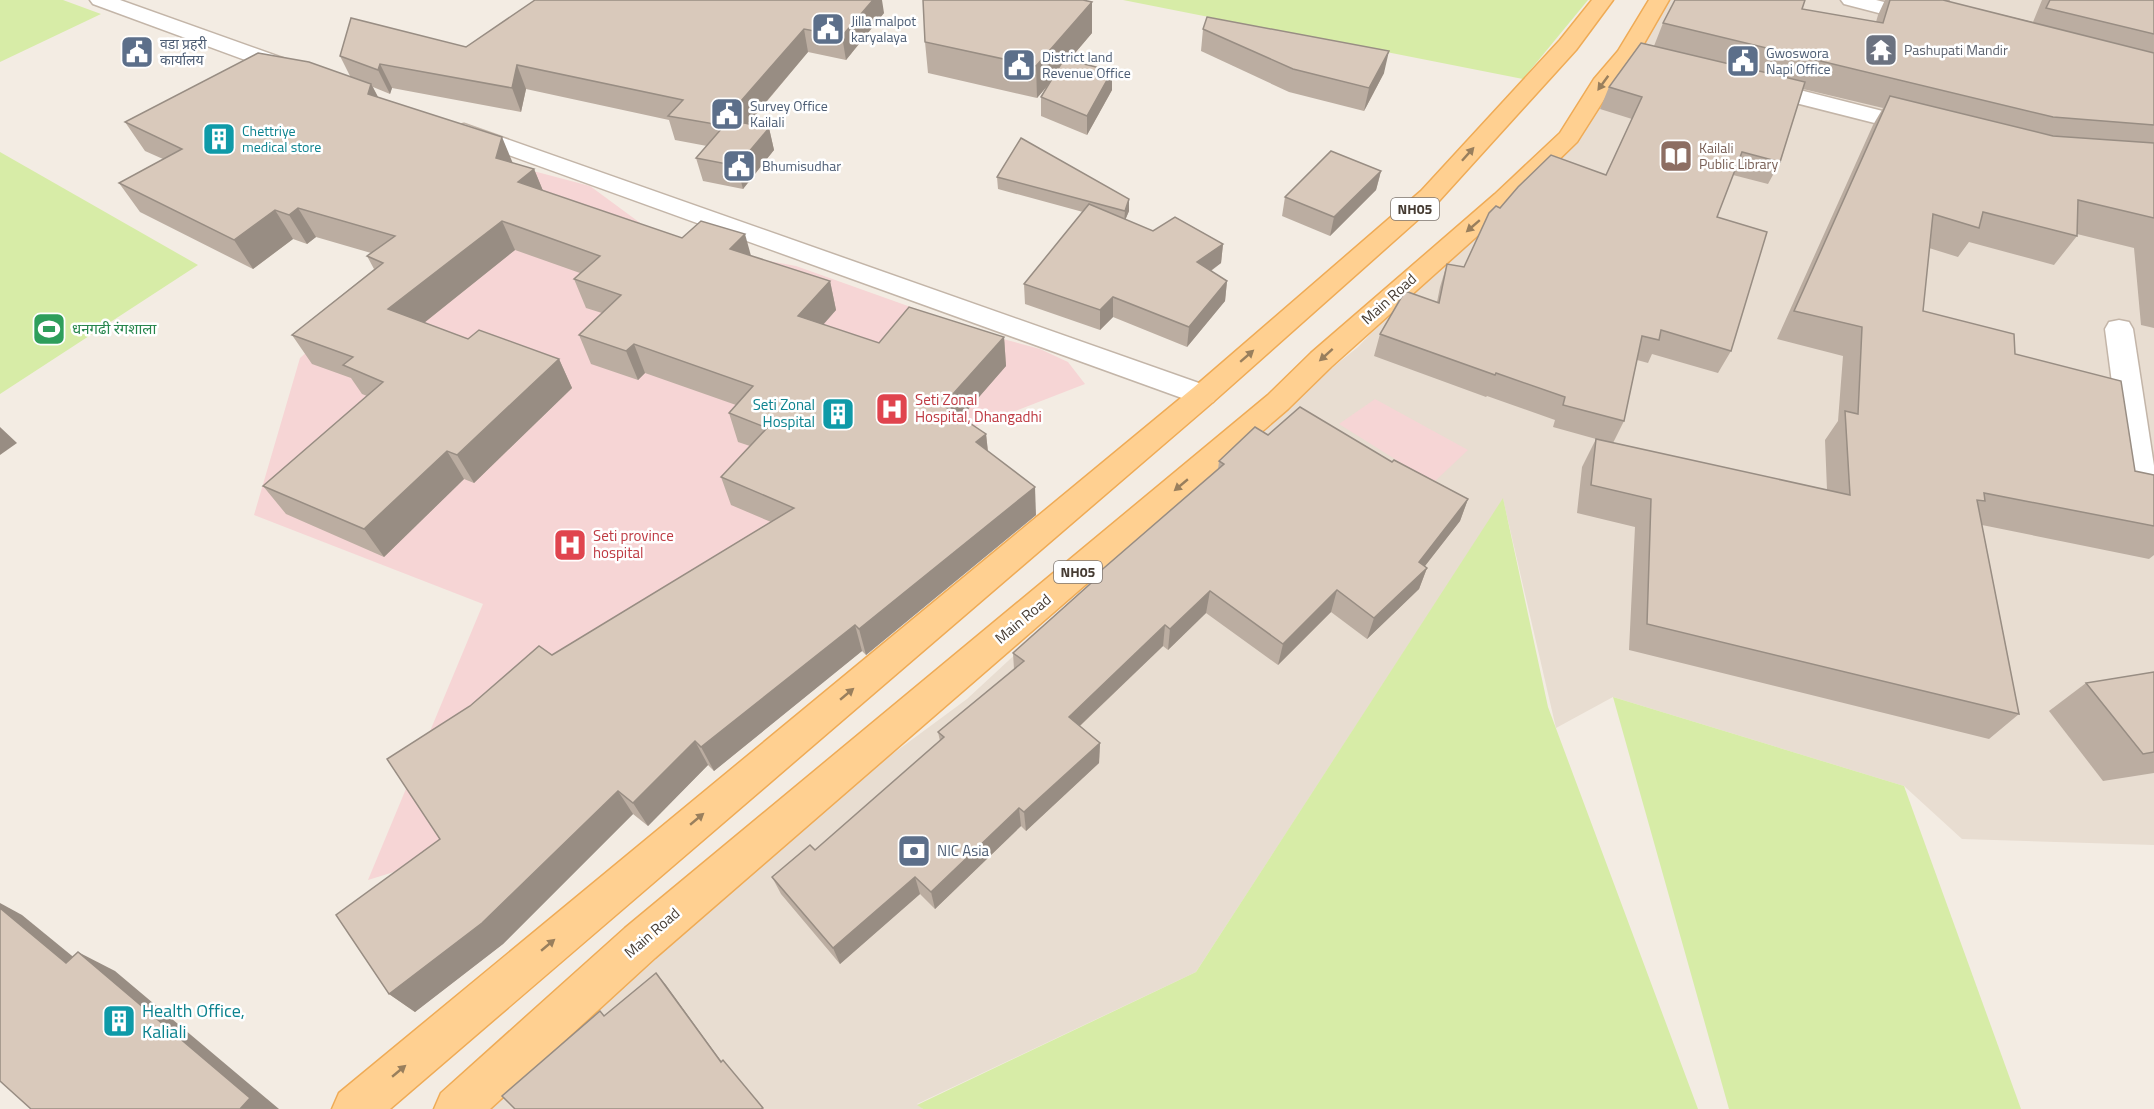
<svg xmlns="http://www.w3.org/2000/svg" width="2154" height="1109" font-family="'Titillium Web','Noto Sans Devanagari',sans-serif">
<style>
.residential{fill:#e8ddd1}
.medical{fill:#f6d5d5}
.green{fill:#d7eca7}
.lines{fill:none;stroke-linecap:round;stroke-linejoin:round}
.minor-casing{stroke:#c3b5a8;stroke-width:3}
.primary-casing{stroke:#efab56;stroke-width:3}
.minor{fill:#fff;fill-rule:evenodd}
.primary{fill:#ffd091;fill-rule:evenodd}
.wall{fill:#bbada1;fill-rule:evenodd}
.shaded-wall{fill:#988d83}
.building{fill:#d9c9bb;stroke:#988d83;stroke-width:1.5}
.oneway{fill:#997f5d}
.labels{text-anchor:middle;stroke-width:5;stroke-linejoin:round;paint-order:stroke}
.far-service-label{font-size:14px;fill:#4e5e75;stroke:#fff;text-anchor:start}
.far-worship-label{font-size:14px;fill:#5b616d;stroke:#fff;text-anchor:start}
.far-culture-label{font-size:14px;fill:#0d838f;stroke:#fff;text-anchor:start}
.far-education-label{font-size:14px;fill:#785e54;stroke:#fff;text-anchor:start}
.shield{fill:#fff;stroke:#7e7670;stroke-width:1.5}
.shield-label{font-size:14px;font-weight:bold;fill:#463c33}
.street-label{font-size:15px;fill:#463c33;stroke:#fff}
.leisure-label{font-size:15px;fill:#27864d;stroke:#fff;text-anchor:start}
.health-label{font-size:15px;fill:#be3a42;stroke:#fff;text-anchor:start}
.culture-label{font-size:15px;fill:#0d838f;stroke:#fff;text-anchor:end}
.service-label{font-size:15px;fill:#4e5e75;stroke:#fff;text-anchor:start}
.near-culture-label{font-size:18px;fill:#0d838f;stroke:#fff;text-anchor:start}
</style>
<rect width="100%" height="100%" fill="#f3ece3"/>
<polygon class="residential" points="1664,0 2154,0 2154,845 1962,839 1904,786 1613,697 1556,728 1503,499 1196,972 917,1104 923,1109 460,1109 814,812 967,699 1277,412 1358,347 1571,123 1593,81"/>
<g class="medical">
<polygon points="518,167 590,186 666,242 796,266 992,336 1040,349 1068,362 1085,384 930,444 533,829 368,880 483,604 254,515 300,358"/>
<polygon points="1375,399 1468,450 1433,483 1339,424"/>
</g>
<g class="green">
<polygon points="0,0 63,0 101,14 0,62"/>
<polygon points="1123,0 1588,0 1523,79"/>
<polygon points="0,152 198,265 0,394"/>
<polygon points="1503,498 1548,707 1698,1109 923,1109 917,1105 1196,972"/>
<polygon points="1613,697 1904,786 2021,1109 1729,1109"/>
</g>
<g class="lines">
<g class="minor-casing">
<g id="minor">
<polygon points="90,0 120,0 305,66 308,71 305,76 297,78 289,76 93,4"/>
<polygon points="1841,0 1876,0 1933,14 1936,19 1933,24 1925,25 1844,4"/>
<polygon points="1756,79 1930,123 1934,128 1930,133 1922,135 1748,91 1745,86 1748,81"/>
<polygon points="464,124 1213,388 1218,395 1213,402 1203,405 1193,402 456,136 452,131 456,126"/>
<polygon points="2119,320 2129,322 2133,329 2154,466 2154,528 2143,525 2128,505 2105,329 2109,322"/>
</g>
</g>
<g class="primary-casing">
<g id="primary">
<polygon points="1592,0 1613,0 1576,50 1439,201 1213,402 390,1109 332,1109 339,1093 1193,388 1421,191 1560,40"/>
<polygon points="1649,0 1669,0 1638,54 1612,87 1577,142 1513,204 1331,367 1288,409 655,958 490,1109 434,1109 441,1093 625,928 1268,395 1311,353 1495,194 1560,133 1594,79 1618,51"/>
</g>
</g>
<use href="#minor" class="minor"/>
<use href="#primary" class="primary"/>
</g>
<g class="wall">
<path d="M1885 0H1950L1949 2 2033 22 2042 0H2154V328L2141 325 2134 248 2077 234V236L2054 265 1969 242 1958 257 1929 248 1923 311 2015 354 2135 471 2154 475V555L2149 559 1982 525 2019 714 1989 739 1629 650 1635 527 1577 513 1582 467 1596 439 1553 427 1555 420 1487 396 1486 397 1374 356 1380 334 1437 302 1440 287 1447 264 1464 267 1606 175 1632 119 1600 109 1609 87 1654 46 1663 23 1802 9 1876 22 1878 15ZM1803 89 1883 108 1873 125 1777 339 1843 356 1838 421 1825 440 1827 490 1613 443 1624 421 1637 360 1648 363 1652 354 1718 373 1731 351 1717 217 1733 175 1768 184 1780 162Z"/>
<polygon points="1092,2 1092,33 1069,60 1112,71 1112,90 1087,135 1041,116 1041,97 1049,84 1037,98 928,73 925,42"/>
<polygon points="884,13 846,60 808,52 748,124 769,128 774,150 743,189 703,181 696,158 707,146 675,140 669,120 526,89 521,112 392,88 390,94 373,87 378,97 513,163 534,169 543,191 682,238 751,256 830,281 836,310 823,325 879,343 1004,337 1006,366 961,417 986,434 988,451 1036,515 866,655 862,651 714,771 708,765 648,826 633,814 503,944 415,1012 389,994 440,839 552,655 771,522 731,505 721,477 750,446 738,442 729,413 736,405 645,373 638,380 591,364 579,335 602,313 586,308 574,279 580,273 515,250 424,323 468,339 559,359 572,388 474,483 464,479 384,557 286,514 263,486 367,396 362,394 351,378 312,364 292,335 374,269 367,256 371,253 316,237 307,244 293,239 253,269 140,212 119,183 163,159 145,151 125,122 350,76 340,56"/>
<polygon points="1203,29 1384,73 1364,111 1289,92 1201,51"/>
<polygon points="1381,171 1376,190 1330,236 1282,216 1285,197"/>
<polygon points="997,177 1129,211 1125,220 1153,231 1223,244 1221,263 1211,271 1227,281 1225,301 1187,347 1113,317 1100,330 1025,304 1024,284 1083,212 998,189"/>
<polygon points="1268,435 1392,462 1468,499 1460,521 1425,566 1427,568 1419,589 1367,639 1331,612 1278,665 1206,613 1168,650 1163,646 1080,726 1100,743 1099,763 1026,831 1021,826 935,909 920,894 840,964 781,894 772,877 815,850 940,741 938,732 1014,669 1013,653 1096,578 1097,574 1218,470 1219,461"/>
<polygon points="2154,672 2154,773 2103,781 2049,711 2086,683"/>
</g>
<g class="shaded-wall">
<polygon points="873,0 882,0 884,13 846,60 842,36"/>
<polygon points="1092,2 1092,33 1037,98 1036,66"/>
<polygon points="804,29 808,52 726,149 720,125"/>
<polygon points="1389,51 1384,73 1364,111 1369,88"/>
<polygon points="380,64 392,88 390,94 378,70"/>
<polygon points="517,65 526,89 521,112 512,88"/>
<polygon points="1112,71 1112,90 1087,135 1087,116"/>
<polygon points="371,84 386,112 368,94"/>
<polygon points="769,128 774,150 743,189 737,166"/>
<polygon points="502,137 514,166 496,158"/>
<polygon points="534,169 546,198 518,182"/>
<polygon points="1381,171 1376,190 1330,236 1334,217"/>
<polygon points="1129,199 1129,211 1124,223 1125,211"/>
<polygon points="298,208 316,237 307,244 289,215"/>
<polygon points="275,210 293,239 253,269 234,240"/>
<polygon points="502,221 515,250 405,338 388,309"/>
<polygon points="745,234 753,263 730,249"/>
<polygon points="1223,244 1221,263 1195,282 1197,262"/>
<polygon points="830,281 836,310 805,345 798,316"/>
<polygon points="1227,281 1225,301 1187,347 1189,327"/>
<polygon points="1113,297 1113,317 1100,330 1100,310"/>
<polygon points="1004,337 1006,366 947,434 943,405"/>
<polygon points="634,344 645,373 638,380 626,351"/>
<polygon points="559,359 572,388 474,483 457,455"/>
<polygon points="0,427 17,443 0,455"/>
<polygon points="986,434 989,463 976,442"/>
<polygon points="447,451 464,479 384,557 364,529"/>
<polygon points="1035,487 1036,515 866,655 859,629"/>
<polygon points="1468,499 1460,521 1414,580 1427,568 1419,589 1367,639 1374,618 1419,562"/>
<polygon points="1337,590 1331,612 1278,665 1283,644"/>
<polygon points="1210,591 1206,613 1168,650 1170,629"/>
<polygon points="855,625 862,651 714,771 701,747"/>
<polygon points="1165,625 1163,646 1069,736 1069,717"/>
<polygon points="695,741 708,765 648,826 633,803"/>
<polygon points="1100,743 1099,763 1026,831 1024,812"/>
<polygon points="618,791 633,814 503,944 415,1012 389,994"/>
<polygon points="1019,808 1021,826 935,909 931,892"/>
<polygon points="915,877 920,894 840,964 833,948"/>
<polygon points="0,903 22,915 104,982 66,963 0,908"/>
<polygon points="78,952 115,971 279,1109 240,1109"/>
<polygon points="656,973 666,985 729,1072 721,1062"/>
</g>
<g class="building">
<polygon points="535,0 873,0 842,36 804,29 720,125 668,116 683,100 517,65 512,88 380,64 378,70 340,56 351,18 466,47"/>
<polygon points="923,0 1083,0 1092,2 1036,66 925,42"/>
<polygon points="1675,0 1805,0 1802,9 1883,23 1890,0 1943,0 2154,53 2154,125 2053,117 1663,23"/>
<polygon points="2050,0 2154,0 2154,34 2046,8"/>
<polygon points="1207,17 1389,51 1369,88 1293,69 1203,29"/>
<polygon points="1641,43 1805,82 1780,162 1742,152 1717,217 1767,232 1731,351 1661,330 1659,340 1642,336 1624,421 1563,405 1565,397 1496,373 1495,375 1380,334 1405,291 1439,303 1447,264 1464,267 1489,213 1496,206 1500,208 1518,187 1551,155 1606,175 1642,97 1609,87"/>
<polygon points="258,53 309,62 371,84 368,94 502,137 496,158 534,169 518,182 682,238 701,221 745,234 730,249 830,281 798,316 879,343 909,307 1004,337 943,405 986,434 976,442 1035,487 859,629 855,625 701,747 695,741 633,803 618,791 482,923 389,994 336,915 440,839 387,759 470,706 539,646 552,655 794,508 721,477 767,428 729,413 753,386 634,344 626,351 579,335 621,295 574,279 600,256 502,221 388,309 468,339 479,330 559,359 457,455 447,451 364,529 263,486 383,382 343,365 353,357 292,335 383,263 367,256 395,236 298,208 289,215 275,210 234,240 119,183 182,149 125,122"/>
<polygon points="1064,59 1112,71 1087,116 1041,97"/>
<polygon points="1890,96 2053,136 2154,143 2154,218 2078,200 2077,236 1983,212 1979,228 1933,214 1923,311 2014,334 2015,354 2121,381 2135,471 2154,475 2154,526 1984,493 1985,501 1977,500 2019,714 1647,624 1651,499 1591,485 1596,439 1850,495 1845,411 1858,414 1862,327 1794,311"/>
<polygon points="729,120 769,128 737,166 696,158"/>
<polygon points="1021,138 1129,199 1125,211 997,177"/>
<polygon points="1331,151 1381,171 1334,217 1285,197"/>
<polygon points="1089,204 1153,231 1175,217 1223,244 1197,262 1227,281 1189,327 1113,297 1100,310 1024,284"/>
<polygon points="1300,407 1392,462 1394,460 1468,499 1419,562 1427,568 1374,618 1337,590 1283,644 1210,591 1170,629 1165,625 1069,717 1100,743 1024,812 1019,808 931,892 915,877 833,948 772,877 810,845 815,850 944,737 938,732 1024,661 1013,653 1099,576 1097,574 1224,464 1219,461 1255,427 1268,435"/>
<polygon points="2154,672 2154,752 2143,754 2086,683"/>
<polygon points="0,908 66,963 78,952 250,1098 240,1109 31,1109 0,1081"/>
<polygon points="656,973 721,1062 723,1060 763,1108 761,1109 515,1109 502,1096 600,1011 604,1016"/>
</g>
<defs><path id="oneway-solid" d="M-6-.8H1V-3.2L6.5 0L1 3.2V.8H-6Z" transform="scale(1.5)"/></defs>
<g class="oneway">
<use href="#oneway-solid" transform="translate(1603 83) rotate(126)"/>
<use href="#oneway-solid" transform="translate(1468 154) rotate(-48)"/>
<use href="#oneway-solid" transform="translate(1473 226) rotate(139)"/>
<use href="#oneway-solid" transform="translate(1326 355) rotate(138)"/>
<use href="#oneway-solid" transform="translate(1247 356) rotate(-41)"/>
<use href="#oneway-solid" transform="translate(1181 485) rotate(140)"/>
<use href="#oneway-solid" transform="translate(847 694) rotate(-40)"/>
<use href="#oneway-solid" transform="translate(697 819) rotate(-40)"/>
<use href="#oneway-solid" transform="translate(548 945) rotate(-40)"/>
<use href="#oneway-solid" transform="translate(399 1071) rotate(-40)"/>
</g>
<defs>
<g id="civic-square" transform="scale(1.725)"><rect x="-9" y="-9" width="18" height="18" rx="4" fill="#5c6f8a" stroke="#fff"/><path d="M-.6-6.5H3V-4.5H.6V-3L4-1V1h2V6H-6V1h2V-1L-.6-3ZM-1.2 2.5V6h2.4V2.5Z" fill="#fff"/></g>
<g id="temple-square" transform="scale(1.725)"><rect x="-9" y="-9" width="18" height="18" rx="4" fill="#6b7280" stroke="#fff"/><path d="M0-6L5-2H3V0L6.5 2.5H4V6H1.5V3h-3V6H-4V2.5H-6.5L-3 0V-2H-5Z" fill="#fff"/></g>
<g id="building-square" transform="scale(1.725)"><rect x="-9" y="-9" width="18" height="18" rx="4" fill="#0f9aa8" stroke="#fff"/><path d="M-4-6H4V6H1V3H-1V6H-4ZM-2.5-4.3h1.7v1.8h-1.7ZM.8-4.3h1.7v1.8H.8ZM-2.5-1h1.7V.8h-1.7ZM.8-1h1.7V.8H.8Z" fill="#fff"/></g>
<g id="library-square" transform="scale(1.725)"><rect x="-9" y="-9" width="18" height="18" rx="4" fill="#8d6e63" stroke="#fff"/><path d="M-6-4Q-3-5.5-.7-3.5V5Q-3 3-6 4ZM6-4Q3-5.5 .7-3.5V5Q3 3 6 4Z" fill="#fff"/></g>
<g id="stadium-square" transform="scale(1.725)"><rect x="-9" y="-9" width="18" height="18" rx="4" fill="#2e9e5b" stroke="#fff"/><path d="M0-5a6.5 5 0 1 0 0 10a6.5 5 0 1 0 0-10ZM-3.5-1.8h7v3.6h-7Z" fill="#fff"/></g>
<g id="hospital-square" transform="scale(1.725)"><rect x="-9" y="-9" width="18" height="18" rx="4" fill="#e0444e" stroke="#fff"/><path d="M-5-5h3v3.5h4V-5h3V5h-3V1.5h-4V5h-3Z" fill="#fff"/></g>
<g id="bank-square" transform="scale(1.725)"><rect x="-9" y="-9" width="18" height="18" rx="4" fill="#5c6f8a" stroke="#fff"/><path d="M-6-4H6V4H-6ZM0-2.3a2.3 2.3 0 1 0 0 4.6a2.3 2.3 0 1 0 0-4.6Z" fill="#fff"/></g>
</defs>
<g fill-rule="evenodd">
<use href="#civic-square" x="828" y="29"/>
<use href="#temple-square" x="1881" y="50"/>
<use href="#civic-square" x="137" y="52"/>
<use href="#civic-square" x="1743" y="61"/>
<use href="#civic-square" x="1019" y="65"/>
<use href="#civic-square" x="727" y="114"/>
<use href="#building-square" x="219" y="139"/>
<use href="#library-square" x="1676" y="156"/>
<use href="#civic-square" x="739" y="166"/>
<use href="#stadium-square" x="49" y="329"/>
<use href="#hospital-square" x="892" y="409"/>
<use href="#building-square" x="838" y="414"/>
<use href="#hospital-square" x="570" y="545"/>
<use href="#bank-square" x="914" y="851"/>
<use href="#building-square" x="119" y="1021"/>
</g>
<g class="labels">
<g class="far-service-label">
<text x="851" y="26">Jilla malpot<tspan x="851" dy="16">karyalaya</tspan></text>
<text x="160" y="49">वडा प्रहरी<tspan x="160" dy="16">कार्यालय</tspan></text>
<text x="1766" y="58">Gwoswora<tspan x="1766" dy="16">Napi Office</tspan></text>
<text x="1042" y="62">District land<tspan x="1042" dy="16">Revenue Office</tspan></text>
<text x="750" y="111">Survey Office<tspan x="750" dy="16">Kailali</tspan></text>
<text x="762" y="171">Bhumisudhar</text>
</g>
<g class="far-worship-label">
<text x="1904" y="55">Pashupati Mandir</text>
</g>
<g class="far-culture-label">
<text x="242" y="136">Chettriye<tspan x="242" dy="16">medical store</tspan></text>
</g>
<g class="far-education-label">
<text x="1699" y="153">Kailali<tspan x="1699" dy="16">Public Library</tspan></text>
</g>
<g class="shield">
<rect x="1391" y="198" width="48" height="22" rx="4.5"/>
<rect x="1054" y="561" width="48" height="22" rx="4.5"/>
</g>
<g class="shield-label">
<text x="1415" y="214">NH05</text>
<text x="1078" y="577">NH05</text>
</g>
<g class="street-label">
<text transform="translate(1389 299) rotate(-42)" y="5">Main Road</text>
<text transform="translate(1023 619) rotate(-40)" y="5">Main Road</text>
<text transform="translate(652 933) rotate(-41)" y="5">Main Road</text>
</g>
<g class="leisure-label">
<text x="72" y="334">धनगढी रंगशाला</text>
</g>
<g class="health-label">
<text x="915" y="405">Seti Zonal<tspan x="915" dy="17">Hospital, Dhangadhi</tspan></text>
<text x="593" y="541">Seti province<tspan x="593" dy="17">hospital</tspan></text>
</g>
<g class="culture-label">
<text x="815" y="410">Seti Zonal<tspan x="815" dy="17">Hospital</tspan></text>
</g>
<g class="service-label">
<text x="937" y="856">NIC Asia</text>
</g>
<g class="near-culture-label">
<text x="142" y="1017">Health Office,<tspan x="142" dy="21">Kaliali</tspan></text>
</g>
</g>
</svg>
